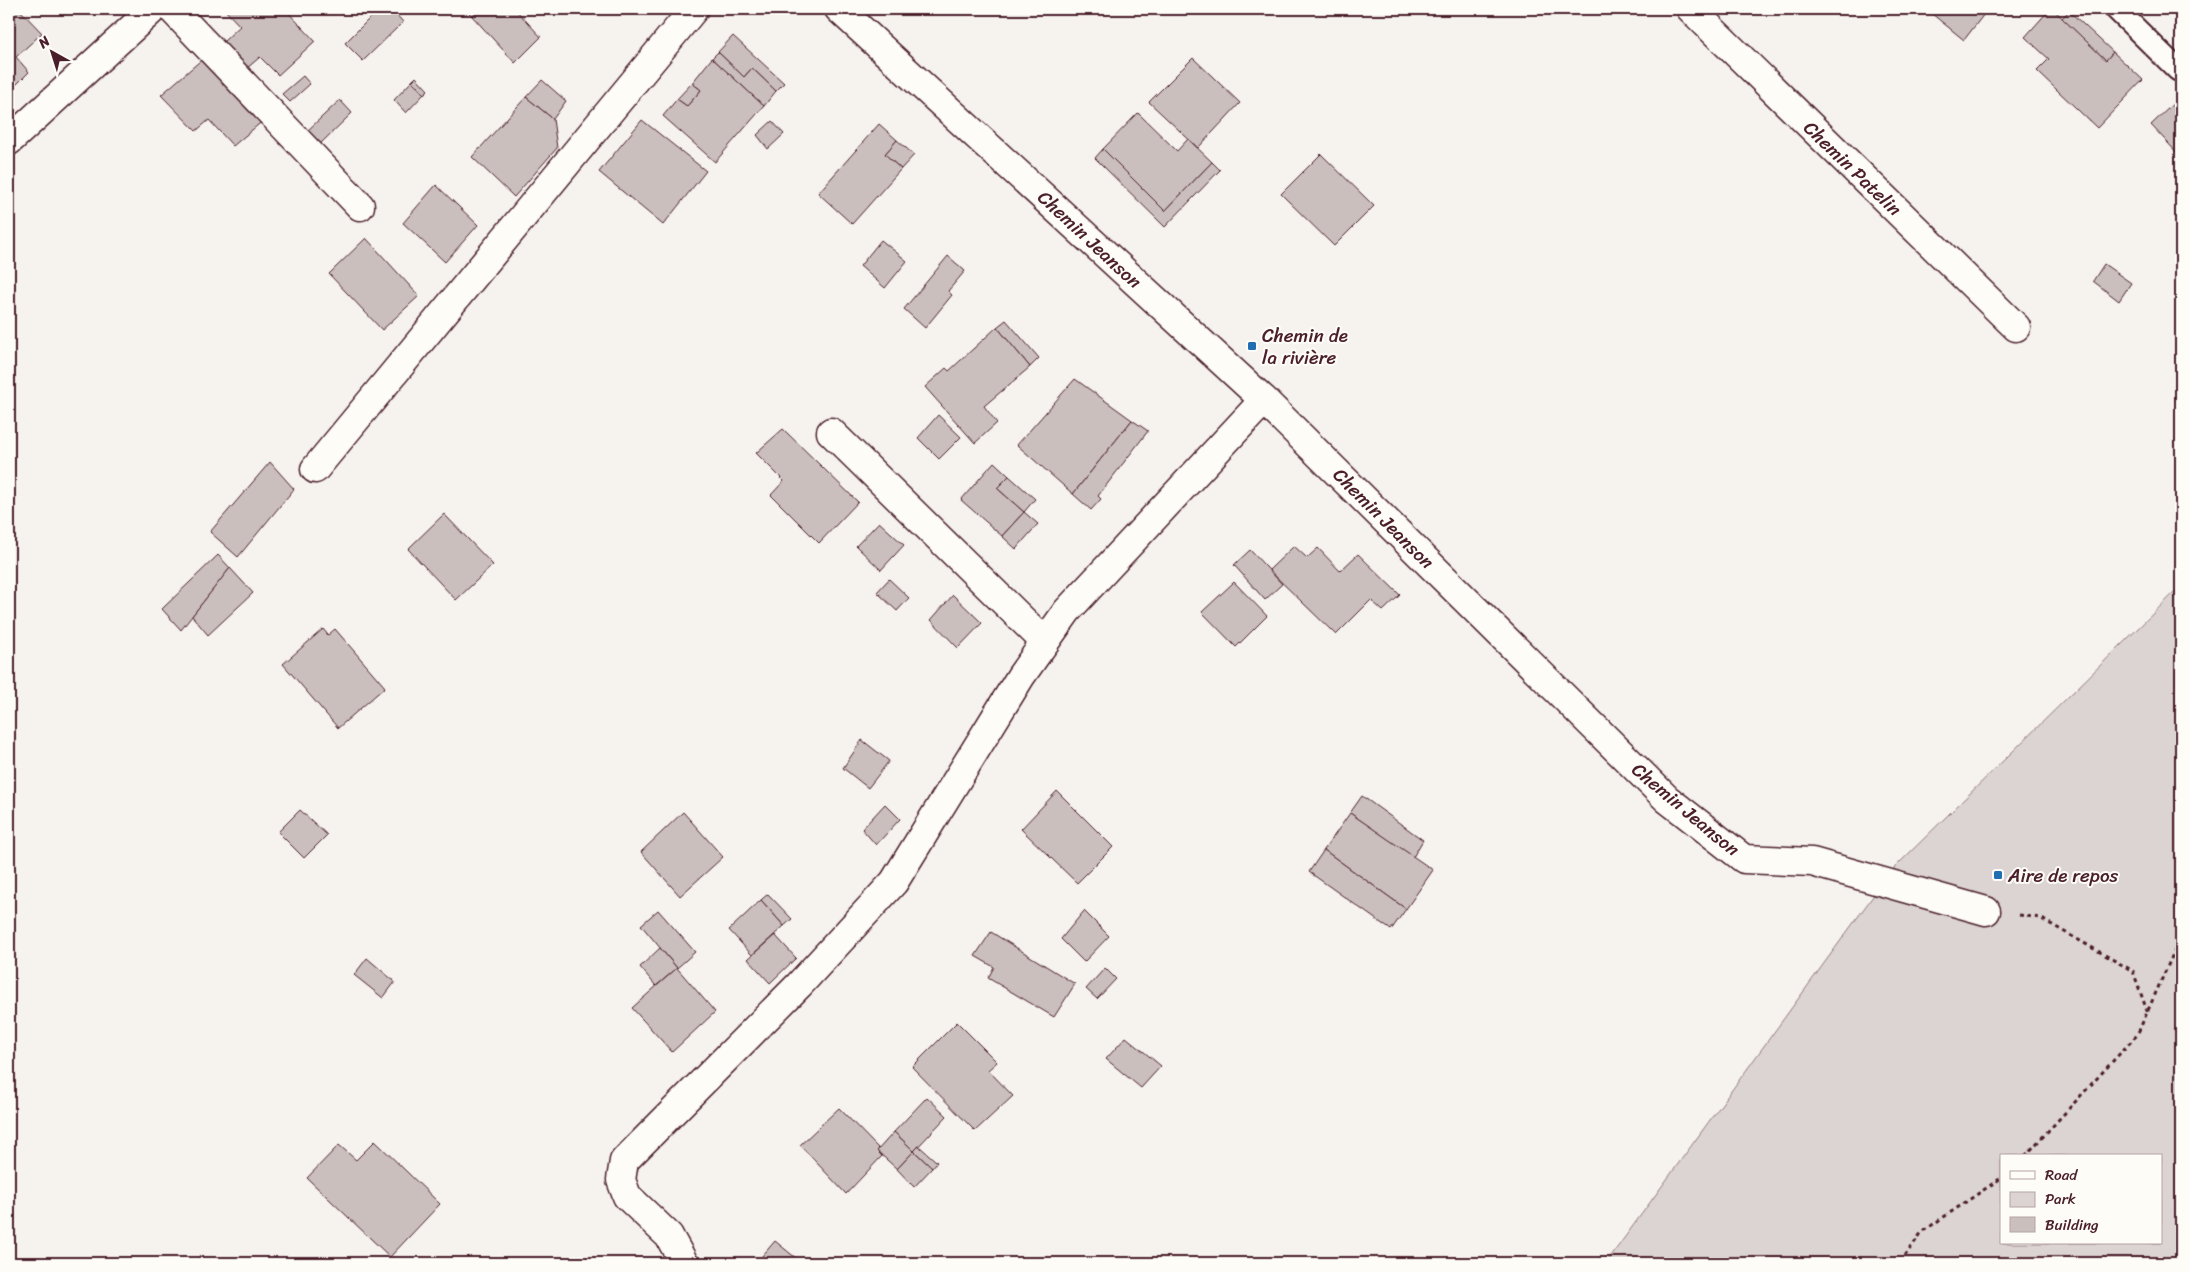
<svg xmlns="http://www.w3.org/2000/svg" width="2190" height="1272" font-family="Sriracha,sans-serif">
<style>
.green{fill:#dcd4d2;stroke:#937a7e;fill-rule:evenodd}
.building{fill:#cbbfbe;stroke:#4a1f2b}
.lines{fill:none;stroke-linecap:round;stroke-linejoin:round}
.service-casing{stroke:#4a1f2b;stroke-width:25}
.minor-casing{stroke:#4a1f2b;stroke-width:31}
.path{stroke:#4a1f2b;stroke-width:3;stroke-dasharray:4 4;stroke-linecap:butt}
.service{stroke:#fdfcf7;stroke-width:21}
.minor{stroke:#fdfcf7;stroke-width:28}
.poi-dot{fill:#1f6fb2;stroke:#fdfcf7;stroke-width:2}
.labels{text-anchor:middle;stroke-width:4;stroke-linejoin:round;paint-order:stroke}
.street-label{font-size:19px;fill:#4a1f2b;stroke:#fdfcf7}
.poi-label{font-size:19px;fill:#4a1f2b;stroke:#fdfcf7;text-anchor:start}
</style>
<rect width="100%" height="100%" fill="#f6f3ef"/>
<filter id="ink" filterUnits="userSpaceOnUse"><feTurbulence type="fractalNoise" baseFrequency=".02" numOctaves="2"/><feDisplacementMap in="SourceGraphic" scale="10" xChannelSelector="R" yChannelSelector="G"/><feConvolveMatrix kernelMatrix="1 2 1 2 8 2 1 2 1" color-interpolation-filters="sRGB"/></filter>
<g filter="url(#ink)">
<path class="green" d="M2181 586V1263H1606L1892 870ZM2001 1156H2161V1243H2001Z"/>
<g class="building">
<polygon points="9,9 19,9 42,33 16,57 29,72 9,92"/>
<polygon points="224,9 285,9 315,41 278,75 260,57 246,69 223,42 240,26"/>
<polygon points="379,9 391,9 403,22 363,61 345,43"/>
<polygon points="465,9 479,9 472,16"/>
<polygon points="479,9 515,9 541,37 515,63 472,16"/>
<polygon points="1926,9 1988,9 1964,40"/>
<polygon points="2050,9 2053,9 2106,60 2113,52 2143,80 2097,128 2037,71 2049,59 2025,37"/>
<polygon points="2069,11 2113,52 2106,60 2062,18"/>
<polygon points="733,36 784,83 776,91 752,68 744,77 718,52"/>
<polygon points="718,52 744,77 752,68 776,91 764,106 712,58"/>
<polygon points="207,55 265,119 233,146 209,120 196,131 161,95"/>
<polygon points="712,58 764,106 715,162 663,116 677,99 687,106 701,90 692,83"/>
<polygon points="1193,58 1240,103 1198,148 1149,102"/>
<polygon points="303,76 310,84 290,102 282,94"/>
<polygon points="416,77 428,90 424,94 412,81"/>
<polygon points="542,80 566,101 553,119 526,97"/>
<polygon points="412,81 424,94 406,113 394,100"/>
<polygon points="692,83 701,90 687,106 677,99"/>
<polygon points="526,97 553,119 557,148 514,197 472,157"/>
<polygon points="2181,97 2181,107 2176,101"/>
<polygon points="340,100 352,113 319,145 306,132"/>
<polygon points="2176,101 2181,107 2181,157 2151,125"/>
<polygon points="1138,113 1177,151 1188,139 1212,162 1165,211 1103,149"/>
<polygon points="642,120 706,171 663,225 599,172"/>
<polygon points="772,121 784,134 768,149 757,135"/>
<polygon points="879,124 897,140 885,154 901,169 852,224 818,193"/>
<polygon points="897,140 914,155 901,169 885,154"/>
<polygon points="1103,149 1165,211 1212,162 1220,170 1165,227 1095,158"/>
<polygon points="1321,154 1374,206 1334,246 1281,194"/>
<polygon points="436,185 478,225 445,262 403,223"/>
<polygon points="366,238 419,296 382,330 329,274"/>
<polygon points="881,240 907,261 885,288 860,266"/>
<polygon points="948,256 965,271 948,291 952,295 925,328 904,309"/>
<polygon points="2104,264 2131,283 2119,301 2093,281"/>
<polygon points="1006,320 1039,358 1030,367 997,327"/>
<polygon points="997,327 1030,367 984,406 997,423 975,443 925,387 946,368 949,371"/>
<polygon points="1075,379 1132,420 1073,494 1017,445"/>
<polygon points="938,415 961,437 939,459 918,438"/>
<polygon points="1132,420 1148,431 1098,496 1101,499 1091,510 1073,494"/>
<polygon points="783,429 858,502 819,543 771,495 784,481 756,453"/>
<polygon points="270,462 294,489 238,557 210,532"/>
<polygon points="994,462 1009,476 997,488 1024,512 1002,536 961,500"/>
<polygon points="1009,476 1035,499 1024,512 997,488"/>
<polygon points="1024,512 1038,524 1016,549 1002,536"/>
<polygon points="444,514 493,565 456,600 408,549"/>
<polygon points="879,522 904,545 881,570 856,546"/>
<polygon points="1294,546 1307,558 1318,548 1340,571 1358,554 1400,595 1383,611 1371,600 1336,635 1269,570"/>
<polygon points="1250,550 1282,584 1265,600 1234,565"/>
<polygon points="218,555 230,568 181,630 162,609"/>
<polygon points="230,568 253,593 208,635 192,616"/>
<polygon points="889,579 909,598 897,611 877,592"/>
<polygon points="1234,582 1267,616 1236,647 1202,612"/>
<polygon points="953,595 982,623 958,648 931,620"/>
<polygon points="323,629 328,635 335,629 385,687 338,728 283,664"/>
<polygon points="862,740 889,761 868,788 843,768"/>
<polygon points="1057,791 1113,847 1077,883 1021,829"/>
<polygon points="1362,796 1423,840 1413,857 1350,813"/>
<polygon points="885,804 900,819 876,845 862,829"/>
<polygon points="300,810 327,835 304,858 278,832"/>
<polygon points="683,812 723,857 680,896 641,852"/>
<polygon points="1350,813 1433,870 1406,909 1324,850"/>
<polygon points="1324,850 1406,909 1391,930 1309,872"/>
<polygon points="768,894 792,919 784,926 761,900"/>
<polygon points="761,900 784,926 752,955 729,930"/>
<polygon points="658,910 695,952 677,968 641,925"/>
<polygon points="1084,911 1109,936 1084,962 1061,939"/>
<polygon points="991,932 1075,984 1054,1017 988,978 994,967 975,956"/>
<polygon points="775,935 796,958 770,983 748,959"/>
<polygon points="660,948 677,968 656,986 640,967"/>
<polygon points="367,958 395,982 383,998 354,975"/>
<polygon points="677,968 715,1012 672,1052 632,1008"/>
<polygon points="1105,968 1116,979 1097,999 1086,989"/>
<polygon points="957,1022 997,1062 988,1070 1013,1096 975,1131 912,1067"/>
<polygon points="1126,1037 1161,1066 1141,1088 1106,1059"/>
<polygon points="927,1097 947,1116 914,1151 894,1132"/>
<polygon points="839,1108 879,1149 877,1151 882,1156 846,1194 800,1145"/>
<polygon points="894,1132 914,1151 897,1169 877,1151"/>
<polygon points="375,1141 440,1204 390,1257 307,1178 339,1145 356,1160"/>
<polygon points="919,1146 937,1162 932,1168 914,1151"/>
<polygon points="914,1151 932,1168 914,1187 897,1169"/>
<polygon points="775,1241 802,1263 756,1263"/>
</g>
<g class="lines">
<g class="service-casing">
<polyline id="service" points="2116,9 2178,70"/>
</g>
<g class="minor-casing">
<g id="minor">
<polyline points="172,9 360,206"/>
<polyline points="839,9 1264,400 1667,799 1744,859 1812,862 1986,911"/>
<polyline points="1691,9 2016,327"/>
<polyline points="9,141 153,9"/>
<polyline points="831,432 1045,642"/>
<polyline points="315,469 694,9"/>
<polyline points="684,1263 669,1236 627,1196 621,1180 624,1161 799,985 894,882 1021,676 1067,611 1264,400"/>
</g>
</g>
<g class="path">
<polyline points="2019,915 2040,918 2133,971 2147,1011"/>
<polyline points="2025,1156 2137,1035 2181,936"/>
<polyline points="1900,1263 1922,1232 2001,1178"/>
</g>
<use href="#service" class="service"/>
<use href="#minor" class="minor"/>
</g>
</g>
<g class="poi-dot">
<rect x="1247" y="341" width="10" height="10" rx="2.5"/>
<rect x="1993" y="870" width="10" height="10" rx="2.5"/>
</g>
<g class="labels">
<g class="street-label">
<text transform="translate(1853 168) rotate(44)" y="7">Chemin Patelin</text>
<text transform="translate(1090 239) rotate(43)" y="7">Chemin Jeanson</text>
<text transform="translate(1384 518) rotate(45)" y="7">Chemin Jeanson</text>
<text transform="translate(1686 809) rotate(40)" y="7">Chemin Jeanson</text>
</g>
<g class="poi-label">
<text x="1262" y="342">Chemin de<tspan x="1262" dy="22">la rivière</tspan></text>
<text x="2008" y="882">Aire de repos</text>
</g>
</g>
<rect width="2190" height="1272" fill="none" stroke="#fdfcf7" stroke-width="30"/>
<rect x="15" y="15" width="2160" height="1242" fill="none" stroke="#4a1f2b" stroke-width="2" filter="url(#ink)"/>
<rect x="2000" y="1154" width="162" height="90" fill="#fdfcf7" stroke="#b5a4a5"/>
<rect x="2010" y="1171" width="25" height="8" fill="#fdfcf7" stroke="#b5a4a5"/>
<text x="2045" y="1180" font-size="15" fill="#4a1f2b">Road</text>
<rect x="2010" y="1192" width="25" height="15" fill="#dcd4d2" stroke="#b5a4a5"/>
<text x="2045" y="1204" font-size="15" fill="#4a1f2b">Park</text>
<rect x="2010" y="1217" width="25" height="15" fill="#cbbfbe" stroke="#b5a4a5"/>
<text x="2045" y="1230" font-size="15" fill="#4a1f2b">Building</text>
<g transform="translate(52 52) rotate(321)" stroke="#fdfcf7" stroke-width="4" paint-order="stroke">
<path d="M0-4L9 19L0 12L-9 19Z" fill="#4a1f2b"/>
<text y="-8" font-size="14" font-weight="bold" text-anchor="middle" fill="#4a1f2b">N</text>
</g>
</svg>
